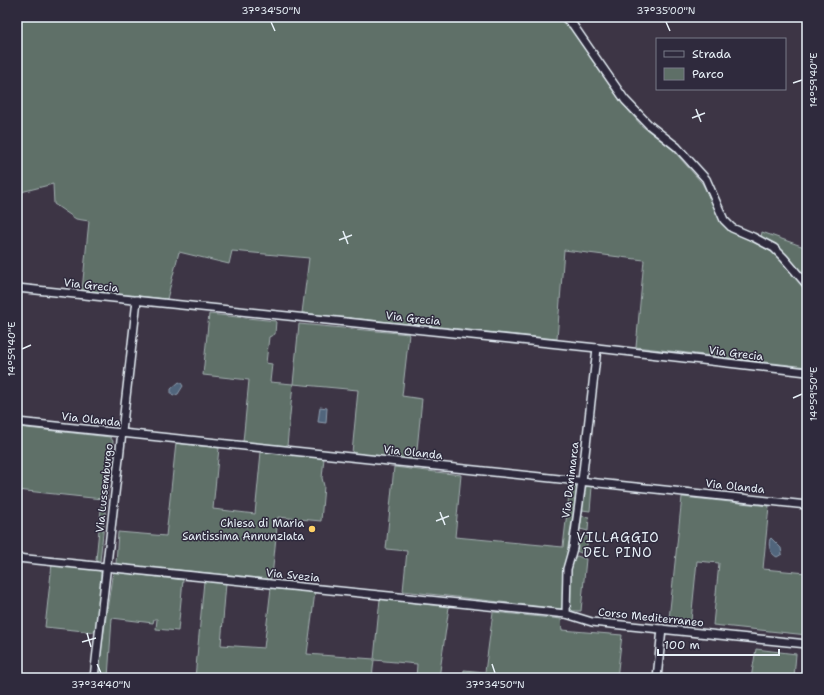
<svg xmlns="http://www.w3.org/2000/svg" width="824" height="695" font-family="'Shantell Sans',sans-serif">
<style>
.green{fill:#5e6f67;stroke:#a3b0b0}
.water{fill:#51657c;stroke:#8d9dae}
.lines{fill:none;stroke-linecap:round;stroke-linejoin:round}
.street-casing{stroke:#e8f1f8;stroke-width:10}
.street{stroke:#2f2a3d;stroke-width:7}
.ticks{fill:none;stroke:#e8f1f8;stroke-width:1.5}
.poi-dot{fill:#ffd166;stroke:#2f2a3d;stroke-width:1.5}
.labels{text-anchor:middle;stroke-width:3;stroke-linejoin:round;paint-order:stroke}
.street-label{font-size:11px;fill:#e8f1f8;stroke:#2f2a3d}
.poi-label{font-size:11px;fill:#e8f1f8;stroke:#2f2a3d;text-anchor:end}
.quarter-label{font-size:13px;letter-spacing:1px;fill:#e8f1f8;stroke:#2f2a3d}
.neatline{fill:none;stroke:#e8f1f8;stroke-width:1.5}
.ticks-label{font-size:10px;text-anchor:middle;fill:#e8f1f8}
</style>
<rect width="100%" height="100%" fill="#3d3545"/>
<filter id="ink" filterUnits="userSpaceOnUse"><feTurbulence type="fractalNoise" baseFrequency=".025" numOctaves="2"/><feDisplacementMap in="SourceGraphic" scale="8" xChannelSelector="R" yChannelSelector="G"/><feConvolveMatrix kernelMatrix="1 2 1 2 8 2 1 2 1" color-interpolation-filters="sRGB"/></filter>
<g filter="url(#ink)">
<g class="green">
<polygon points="17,17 558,17 570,28 621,102 642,126 672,149 702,183 722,221 731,230 770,251 780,259 807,291 807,367 636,347 644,260 564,250 557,339 302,313 309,258 232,251 229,264 179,252 167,299 82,290 89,221 76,219 54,204 53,184 17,193"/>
<polygon points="762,232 807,248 807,282 785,253 761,237"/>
<polygon points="209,314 276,321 275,334 269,337 266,363 272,364 270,382 293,384 299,324 409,334 402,396 422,399 416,460 352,453 358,390 293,384 287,446 243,442 249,380 203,375"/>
<polygon points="17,427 110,437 113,441 100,561 96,560 102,499 17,490"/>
<polygon points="176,443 219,448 213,509 255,514 261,452 324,458 322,478 324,486 321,521 278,517 272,577 270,579 116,564 118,532 166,536"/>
<polygon points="394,467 461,475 455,537 563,547 570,486 575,486 577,488 564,573 562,609 403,591 407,551 386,549"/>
<polygon points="586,486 592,487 590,511 582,510 585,489"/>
<polygon points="682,497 769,506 763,569 807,573 807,635 713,625 719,563 697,561 691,621 669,619"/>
<polygon points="582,516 589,517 588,531 580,529"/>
<polygon points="578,536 588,536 586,553 581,553 576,551"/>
<path d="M577 556 586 559 581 611H573L570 608C567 589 569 577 572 558Z"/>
<polygon points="52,564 97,568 101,573 98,620 94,632 45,627"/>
<polygon points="116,572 183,580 178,631 156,629 157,619 154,619 153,623 112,618 108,678 97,678 112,577 113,573"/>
<polygon points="204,581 226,583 221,645 264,648 271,588 315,592 307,654 374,659 380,599 449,607 439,678 416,678 417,664 374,660 372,678 195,678"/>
<polygon points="493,612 561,619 562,630 622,635 617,678 463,678 464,670 485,672"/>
<polygon points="756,649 796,654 794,678 751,678"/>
</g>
<g class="water">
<polygon points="179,382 181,383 183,386 178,394 173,396 171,394 171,389"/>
<polygon points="320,407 327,408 326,423 318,422"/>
<path d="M771 538 781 548 782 554 777 557C770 554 768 545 770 539Z"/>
</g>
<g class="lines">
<g class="street-casing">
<g id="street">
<polyline points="564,17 573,25 625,100 649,125 677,147 706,179 724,220 732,228 753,237 774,248 784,258 807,285"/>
<polyline points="17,288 597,348 807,372"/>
<polyline points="17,422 807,505"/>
<polyline points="17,558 566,614 592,622 807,644"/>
<polyline points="566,614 567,569 573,548 582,481 597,348"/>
<polyline points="94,678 137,300"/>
<polyline points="657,678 662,629"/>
</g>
</g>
<use href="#street" class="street"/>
</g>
</g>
<path class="ticks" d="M271 22 275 31M666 22 670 31M793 83 802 80M696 109 701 122M692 118 705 113M343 231 348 244M339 240 352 235M22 349 31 345M793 398 802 394M440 512 445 525M436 521 449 516M87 633 91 647M82 642 96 638M97 664 101 673M492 664 495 673"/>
<circle class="poi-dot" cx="312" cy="529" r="4"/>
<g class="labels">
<g class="street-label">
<text transform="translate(91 285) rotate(6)" y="4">Via Grecia</text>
<text transform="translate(413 318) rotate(6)" y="4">Via Grecia</text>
<text transform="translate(736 353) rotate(7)" y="4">Via Grecia</text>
<text transform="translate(91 419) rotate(6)" y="4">Via Olanda</text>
<text transform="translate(413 452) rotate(6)" y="4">Via Olanda</text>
<text transform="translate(570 480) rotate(-83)" y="4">Via Danimarca</text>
<text transform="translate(735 486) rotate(6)" y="4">Via Olanda</text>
<text transform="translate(104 488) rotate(-84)" y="4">Via Lussemburgo</text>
<text transform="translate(293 575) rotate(6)" y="4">Via Svezia</text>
<text transform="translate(651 617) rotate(6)" y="4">Corso Mediterraneo</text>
</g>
<g class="poi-label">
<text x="304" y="527">Chiesa di Maria<tspan x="304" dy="13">Santissima Annunziata</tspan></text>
</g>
<g class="quarter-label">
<text x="618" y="542">VILLAGGIO<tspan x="618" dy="15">DEL PINO</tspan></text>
</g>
</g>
<rect width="824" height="695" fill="none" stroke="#2f2a3d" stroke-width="44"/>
<rect x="656" y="38" width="130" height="52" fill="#2f2a3d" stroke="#797a88"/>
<rect x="664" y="51" width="20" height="6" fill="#2f2a3d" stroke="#797a88"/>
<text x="692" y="58" font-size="12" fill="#e8f1f8">Strada</text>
<rect x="664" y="68" width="20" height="12" fill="#5e6f67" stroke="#797a88"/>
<text x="692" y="78" font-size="12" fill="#e8f1f8">Parco</text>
<path d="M658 649v6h121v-6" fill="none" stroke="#e8f1f8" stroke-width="2"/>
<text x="664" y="649" font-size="12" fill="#e8f1f8" stroke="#2f2a3d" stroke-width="3" paint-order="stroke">100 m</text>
<rect x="22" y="22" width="780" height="651" class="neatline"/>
<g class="ticks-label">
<text x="271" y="14">37°34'50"N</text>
<text x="666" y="14">37°35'00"N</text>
<text transform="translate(813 80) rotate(-90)" y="4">14°59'40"E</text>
<text transform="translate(11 349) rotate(-90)" y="4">14°59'40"E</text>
<text transform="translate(813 394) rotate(-90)" y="4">14°59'50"E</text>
<text x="101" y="688">37°34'40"N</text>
<text x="495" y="688">37°34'50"N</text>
</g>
</svg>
